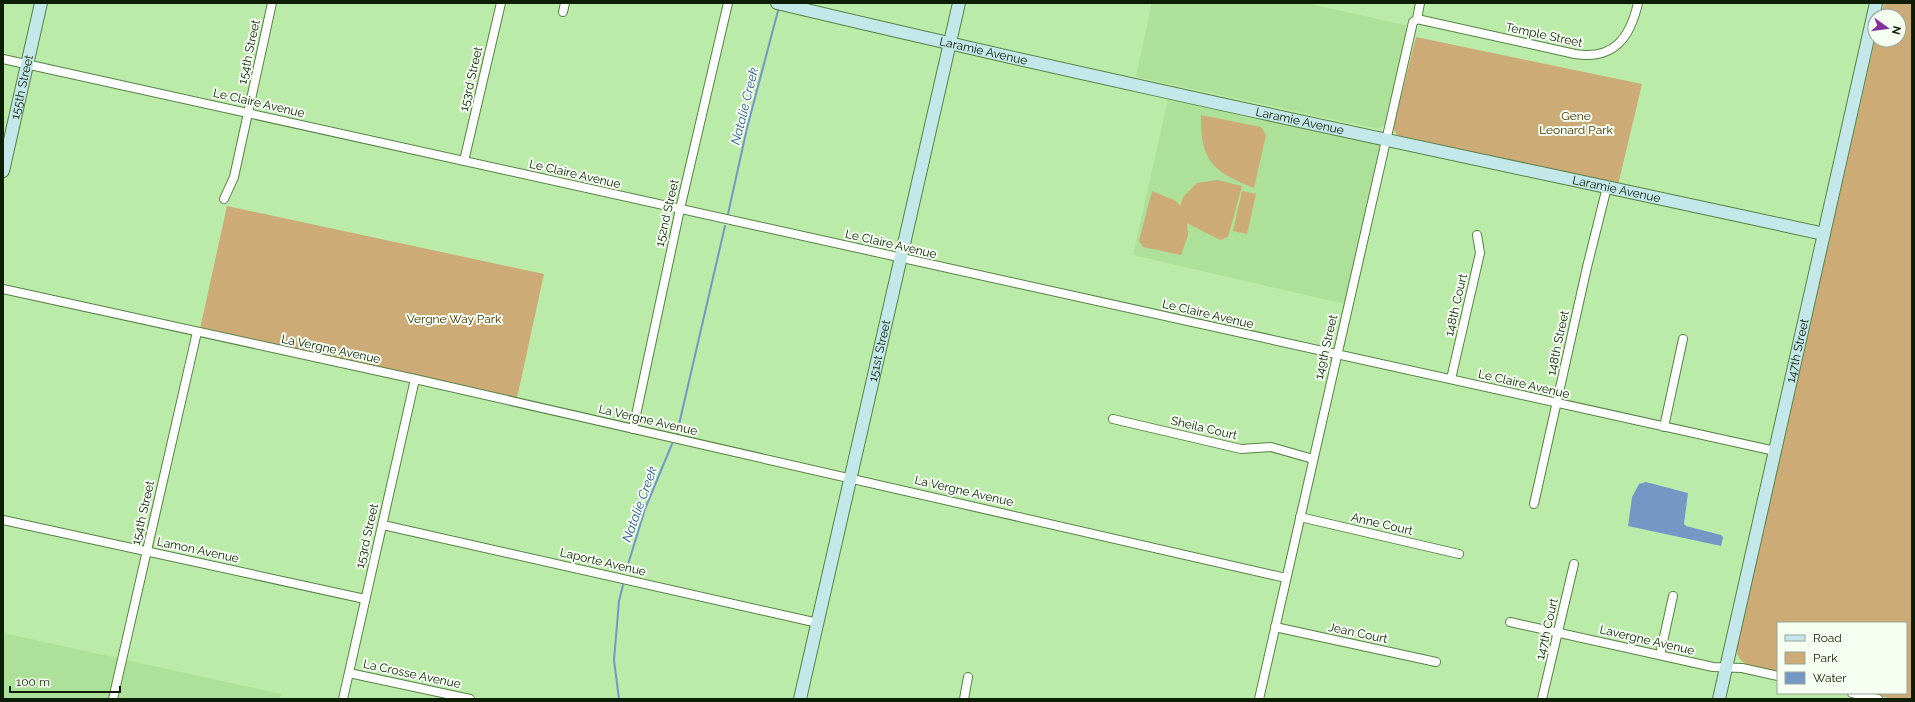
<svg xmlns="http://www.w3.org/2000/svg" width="1915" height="702" font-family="Raleway,sans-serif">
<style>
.built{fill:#ade098}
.green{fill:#cdab77}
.water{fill:#7597c6}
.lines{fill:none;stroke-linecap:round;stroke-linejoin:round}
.stream{stroke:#7597c6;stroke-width:2}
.street-casing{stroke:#578245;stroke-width:10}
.secondary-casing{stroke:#578245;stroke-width:14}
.street{stroke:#fff;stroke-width:8}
.secondary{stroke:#c4e8e9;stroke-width:12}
.labels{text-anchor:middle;stroke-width:4;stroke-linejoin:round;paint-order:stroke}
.street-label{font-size:12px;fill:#0d1e05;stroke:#f5fff2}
.park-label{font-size:12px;fill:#442c00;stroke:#f5fff2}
.water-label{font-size:13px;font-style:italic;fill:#2a5692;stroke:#f5fff2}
</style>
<rect width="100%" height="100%" fill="#bbeba8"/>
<g class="built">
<polygon points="1152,3 1306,3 1409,26 1387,123 1379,129 1136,77"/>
<polygon points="1169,95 1381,142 1345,304 1133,255"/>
<polygon points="3,633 281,694 279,699 3,699"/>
</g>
<g class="green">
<path d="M1884 3H1912V699H1892L1866 693H1906V623H1778V673C1763 670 1737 668 1736 648L1875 40H1899V16H1881Z"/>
<polygon points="1416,37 1642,84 1618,185 1397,135 1393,128"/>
<path d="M1201 115 1261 127 1266 135 1254 188C1213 172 1200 161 1201 115Z"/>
<polygon points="1217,180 1242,186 1228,237 1220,240 1187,223 1188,235 1181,255 1143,247 1139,241 1152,191 1176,201 1180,206 1183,197 1197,183"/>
<polygon points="1242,191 1256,194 1247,234 1233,231"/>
<polygon points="227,206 544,274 517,398 200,329"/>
</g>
<polygon class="water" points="1646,482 1688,493 1684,524 1686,526 1721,535 1723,537 1721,546 1628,526 1632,497 1639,484"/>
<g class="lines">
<g class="stream">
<polyline points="728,214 747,128 779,7"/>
<polyline points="677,433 725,226"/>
<polyline points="626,571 645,509 672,444"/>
<polyline points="619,699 614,660 619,601 623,585"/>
</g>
<g class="street-casing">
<g id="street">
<polyline points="563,12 565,3"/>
<path d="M1417 19 1575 54C1614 60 1630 38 1638 3"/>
<polyline points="3,59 1775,451"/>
<polyline points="464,161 501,3"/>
<polyline points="224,199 234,177 272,3"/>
<polyline points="3,289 415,379 1286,578"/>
<polyline points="1451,379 1480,253 1477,235"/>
<polyline points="1113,419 1241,449 1271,447 1313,459"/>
<polyline points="1664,427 1683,339"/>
<polyline points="633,429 680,209 728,3"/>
<polyline points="1534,504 1587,267 1607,187"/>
<polyline points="1300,517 1459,554"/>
<polyline points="3,520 365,599"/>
<polyline points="383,525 818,623"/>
<polyline points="1510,622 1713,667 1742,668 1778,676"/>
<polyline points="1275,627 1436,662"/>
<polyline points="1660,655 1673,596"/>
<polyline points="349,673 470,699"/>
<polyline points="1852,693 1878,699"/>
<polyline points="113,699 197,332"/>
<polyline points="343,699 415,379"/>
<polyline points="964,699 968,677"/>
<polyline points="1259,699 1413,22 1417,19 1420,3"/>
<polyline points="1542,699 1574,564"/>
</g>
</g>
<g class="secondary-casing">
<g id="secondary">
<path id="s1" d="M777 3C1125 86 1475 158 1824 234"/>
<path id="s2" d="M3 171 41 3"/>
<path id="s3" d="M800 699 959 3"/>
<path id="s4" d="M1719 699 1876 3"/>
</g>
</g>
<use href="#street" class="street"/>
<use href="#secondary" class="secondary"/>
</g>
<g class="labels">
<g class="street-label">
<text transform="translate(1544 35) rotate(12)" y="4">Temple Street</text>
<text dy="4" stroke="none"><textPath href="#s1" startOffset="212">Laramie Avenue</textPath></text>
<text transform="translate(249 52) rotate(-78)" y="4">154th Street</text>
<text transform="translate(471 79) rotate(-77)" y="4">153rd Street</text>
<text dy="4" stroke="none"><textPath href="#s2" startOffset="86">155th Street</textPath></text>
<text transform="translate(259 103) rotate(13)" y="4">Le Claire Avenue</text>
<text dy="4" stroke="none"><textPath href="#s1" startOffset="536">Laramie Avenue</textPath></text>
<text transform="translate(575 174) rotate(13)" y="4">Le Claire Avenue</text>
<text dy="4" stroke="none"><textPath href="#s1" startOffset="860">Laramie Avenue</textPath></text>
<text transform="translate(667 213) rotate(-77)" y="4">152nd Street</text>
<text transform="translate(891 244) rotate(13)" y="4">Le Claire Avenue</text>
<text transform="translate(1456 305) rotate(-77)" y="4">148th Court</text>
<text transform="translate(1208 314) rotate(13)" y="4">Le Claire Avenue</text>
<text transform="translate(1558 343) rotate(-78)" y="4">148th Street</text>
<text transform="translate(1326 347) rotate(-77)" y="4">149th Street</text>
<text transform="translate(331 349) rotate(12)" y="4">La Vergne Avenue</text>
<text dy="4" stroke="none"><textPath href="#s3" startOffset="357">151st Street</textPath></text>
<text dy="4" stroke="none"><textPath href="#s4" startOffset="357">147th Street</textPath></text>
<text transform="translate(1524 384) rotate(13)" y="4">Le Claire Avenue</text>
<text transform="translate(648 420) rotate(13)" y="4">La Vergne Avenue</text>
<text transform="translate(1204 428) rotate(13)" y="4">Sheila Court</text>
<text transform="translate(964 491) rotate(13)" y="4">La Vergne Avenue</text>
<text transform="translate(143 513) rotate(-77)" y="4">154th Street</text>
<text transform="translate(1382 524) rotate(13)" y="4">Anne Court</text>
<text transform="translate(367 536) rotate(-77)" y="4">153rd Street</text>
<text transform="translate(198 550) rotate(12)" y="4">Lamon Avenue</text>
<text transform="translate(603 562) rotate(13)" y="4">Laporte Avenue</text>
<text transform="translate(1547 629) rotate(-77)" y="4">147th Court</text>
<text transform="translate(1358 633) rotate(12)" y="4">Jean Court</text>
<text transform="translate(1647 640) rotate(13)" y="4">Lavergne Avenue</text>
<text transform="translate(412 674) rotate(12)" y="4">La Crosse Avenue</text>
</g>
<g class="park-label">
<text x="1576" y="120">Gene<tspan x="1576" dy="14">Leonard Park</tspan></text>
<text x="454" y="323">Vergne Way Park</text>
</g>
<g class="water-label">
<text transform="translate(744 106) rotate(-76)" y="5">Natalie Creek</text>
<text transform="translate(639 504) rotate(-70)" y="5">Natalie Creek</text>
</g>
</g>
<rect width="1915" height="702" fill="none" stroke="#0d1e05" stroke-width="8"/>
<rect x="1777" y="622" width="130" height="72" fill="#f5fff2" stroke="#98a593"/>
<rect x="1785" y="635" width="20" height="6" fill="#c4e8e9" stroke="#98a593"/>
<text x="1813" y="642" font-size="12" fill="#0d1e05">Road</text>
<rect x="1785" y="652" width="20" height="12" fill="#cdab77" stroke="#98a593"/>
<text x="1813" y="662" font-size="12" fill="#0d1e05">Park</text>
<rect x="1785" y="672" width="20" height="12" fill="#7597c6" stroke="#98a593"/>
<text x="1813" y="682" font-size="12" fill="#0d1e05">Water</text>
<g transform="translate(1887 28) rotate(104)"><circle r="19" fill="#f5fff2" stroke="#98a593"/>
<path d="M0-3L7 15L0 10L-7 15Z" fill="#832f9e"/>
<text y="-6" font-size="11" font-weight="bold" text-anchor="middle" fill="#0d1e05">N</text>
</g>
<path d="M10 686v6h110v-6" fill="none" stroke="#0d1e05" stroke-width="2"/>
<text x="16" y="686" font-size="12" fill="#0d1e05" stroke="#f5fff2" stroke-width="3" paint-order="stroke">100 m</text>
</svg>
